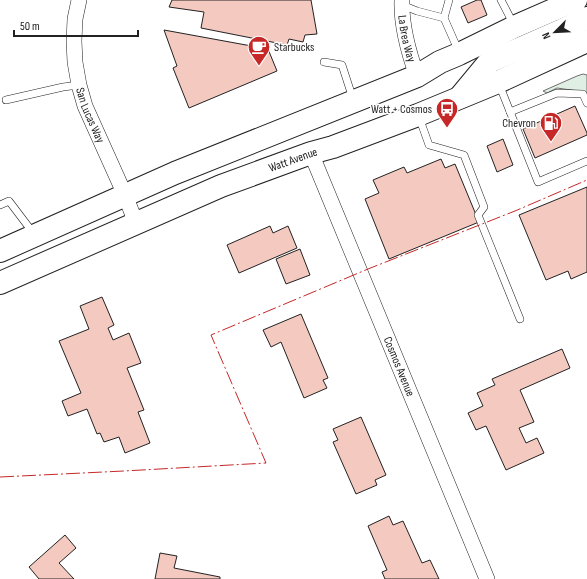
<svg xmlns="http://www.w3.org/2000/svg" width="587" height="579" font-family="'Sofia Sans Condensed',sans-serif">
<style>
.green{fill:#e0efe3;stroke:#6f6f6f}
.building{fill:#f3c9c0;stroke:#222}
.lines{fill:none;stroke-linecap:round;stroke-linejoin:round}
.service-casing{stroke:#222;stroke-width:8}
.minor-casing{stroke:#222;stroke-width:16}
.primary-casing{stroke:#222;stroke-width:24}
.service{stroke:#fff;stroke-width:7}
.minor{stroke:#fff;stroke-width:15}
.primary{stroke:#fff;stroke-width:22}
.power{stroke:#c62828;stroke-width:1;stroke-dasharray:14 3 2 3;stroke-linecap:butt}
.labels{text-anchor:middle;stroke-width:3;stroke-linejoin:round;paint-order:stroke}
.street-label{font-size:12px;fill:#222;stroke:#fff}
.poi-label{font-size:12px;fill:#222;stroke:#fff;text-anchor:end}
</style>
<rect width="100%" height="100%" fill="#fff"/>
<polygon class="green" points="583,74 587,75 587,96 585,92 557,88 547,93 543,91 577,76"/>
<g class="building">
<polygon points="172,0 311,0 317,34 305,35 303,42 289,39 287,45 201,28 204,12 169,7"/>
<polygon points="477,0 481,0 487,15 468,23 461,7"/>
<polygon points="164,30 268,49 277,71 189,108 173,68 177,66"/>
<polygon points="575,106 587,133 587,135 535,158 523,129"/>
<polygon points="503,139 513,165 497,172 487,146"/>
<polygon points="441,159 445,168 455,164 479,222 389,259 365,199 379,193 373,180 404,167 407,173"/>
<polygon points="587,187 587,272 571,279 568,271 546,280 519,215"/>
<polygon points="270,226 273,233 288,226 297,248 239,273 227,245"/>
<polygon points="300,249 310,275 286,284 276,259"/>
<polygon points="102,297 114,325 108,328 113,340 129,333 141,363 127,368 144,410 138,412 150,443 125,453 119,437 104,442 100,433 97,434 87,409 68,416 62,401 81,393 59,341 89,329 80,306"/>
<polygon points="301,314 328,378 323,380 327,388 304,398 281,342 271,347 263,330"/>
<polygon points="562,349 570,368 520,390 534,422 519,428 526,443 537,438 544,453 506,470 486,426 476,430 468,413 483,406 477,393 495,385 492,379"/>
<polygon points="361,417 386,475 375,480 377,485 356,494 333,442 338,440 333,429"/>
<polygon points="389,516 393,525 403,521 422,563 430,560 439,579 385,579 382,572 387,570 368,526"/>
<polygon points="65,535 76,548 59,563 74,579 39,579 29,567"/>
<polygon points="160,553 177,556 174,568 220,577 220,579 155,579"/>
</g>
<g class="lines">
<g class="service-casing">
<g id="service">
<polyline points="449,0 444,18 459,52"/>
<polyline points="501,0 514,25"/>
<polyline points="402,5 417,11 444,18"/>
<polyline points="324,62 342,65 353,99"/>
<polyline points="499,84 538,182 587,161"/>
<polyline points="6,100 63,87 79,85"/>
<polyline points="510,112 557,93 583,94 587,103"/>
<polyline points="419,117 429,145 464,155 484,207 478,215 520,319"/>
<polyline points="0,205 9,201 34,234"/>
</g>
</g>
<g class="minor-casing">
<g id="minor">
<path id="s1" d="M79 0 75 19 74 41 75 62 79 85 85 106 125 195 136 223"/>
<path id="s2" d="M402 0C401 26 408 51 417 76"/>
<path id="s3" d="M311 153 487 579"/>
</g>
</g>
<g class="primary-casing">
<g id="primary">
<polyline points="460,97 489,62 562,30 587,18"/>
<polyline points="0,251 175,173 417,76 440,62 459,54 514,27 576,0"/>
<path id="s4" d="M0 283 221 186 311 153 333 147 418 115 498 82 587 41"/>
</g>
</g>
<use href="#service" class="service"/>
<use href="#minor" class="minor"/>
<use href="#primary" class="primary"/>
<polyline class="power" points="0,477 124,471 266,463 211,335 368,269 515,211 587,180"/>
</g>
<defs>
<g id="cafe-pin" transform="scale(1.15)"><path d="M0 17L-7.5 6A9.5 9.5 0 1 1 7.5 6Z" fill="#c62828" stroke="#fff"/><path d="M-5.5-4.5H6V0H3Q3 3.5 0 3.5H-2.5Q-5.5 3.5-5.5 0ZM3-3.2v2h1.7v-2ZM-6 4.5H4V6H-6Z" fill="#fff"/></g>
<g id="bus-pin" transform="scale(1.15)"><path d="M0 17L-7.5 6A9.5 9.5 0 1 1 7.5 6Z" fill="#c62828" stroke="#fff"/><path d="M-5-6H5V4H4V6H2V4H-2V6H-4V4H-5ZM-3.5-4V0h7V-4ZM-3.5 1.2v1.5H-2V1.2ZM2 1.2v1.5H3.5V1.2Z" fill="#fff"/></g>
<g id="fuel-pin" transform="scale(1.15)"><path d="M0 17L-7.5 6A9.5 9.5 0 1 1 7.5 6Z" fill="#c62828" stroke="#fff"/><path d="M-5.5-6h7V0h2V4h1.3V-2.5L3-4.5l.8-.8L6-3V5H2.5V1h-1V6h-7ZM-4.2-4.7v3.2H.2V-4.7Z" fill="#fff"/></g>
</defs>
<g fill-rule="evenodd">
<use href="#cafe-pin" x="259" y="47"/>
<use href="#bus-pin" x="447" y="109"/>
<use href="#fuel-pin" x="551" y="123"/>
</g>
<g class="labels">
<g class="street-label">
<text dy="4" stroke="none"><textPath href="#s2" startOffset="39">La Brea Way</textPath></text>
<text dy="4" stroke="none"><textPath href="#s1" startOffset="118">San Lucas Way</textPath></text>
<text dy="4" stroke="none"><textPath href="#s4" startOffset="318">Watt Avenue</textPath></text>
<text dy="4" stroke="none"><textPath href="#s3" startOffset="231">Cosmos Avenue</textPath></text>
</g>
<g class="poi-label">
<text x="274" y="51" text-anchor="start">Starbucks</text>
<text x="432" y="113">Watt + Cosmos</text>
<text x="536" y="127">Chevron</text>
</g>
</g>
<g transform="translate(555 32) rotate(246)" stroke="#ffffff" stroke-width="3" paint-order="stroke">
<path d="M0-3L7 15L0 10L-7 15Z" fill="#222222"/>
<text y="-6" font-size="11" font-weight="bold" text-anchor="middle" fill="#222222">N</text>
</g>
<path d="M14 30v6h124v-6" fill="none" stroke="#222222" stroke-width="2"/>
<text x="20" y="30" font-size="12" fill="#222222" stroke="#ffffff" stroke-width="3" paint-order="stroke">50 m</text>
</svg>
